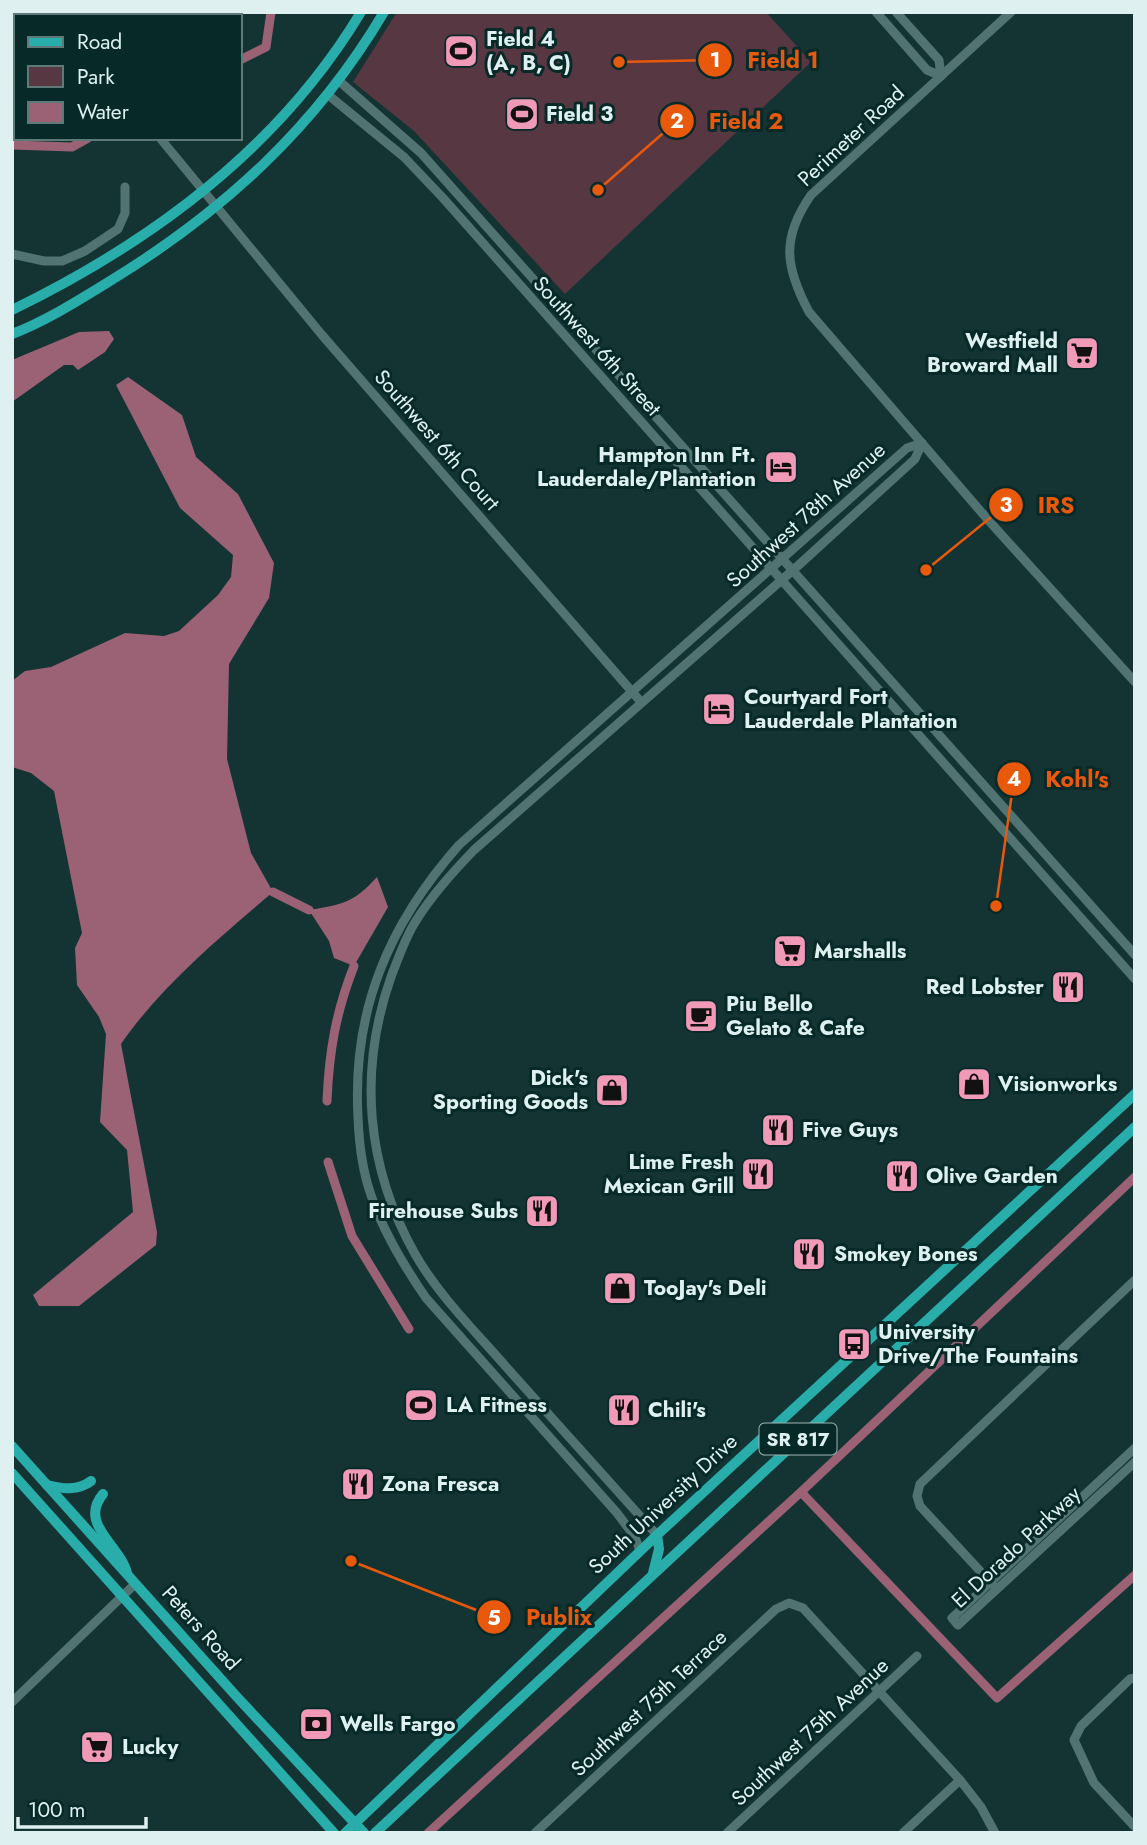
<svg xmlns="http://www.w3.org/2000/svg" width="1147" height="1845" font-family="Jost,sans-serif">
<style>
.green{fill:#573742}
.water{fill:#9b6175}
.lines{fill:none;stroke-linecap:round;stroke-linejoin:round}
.canal{stroke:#9b6175;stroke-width:9}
.minor{stroke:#517372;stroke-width:9}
.major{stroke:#29adab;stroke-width:10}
.labels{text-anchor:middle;stroke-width:6;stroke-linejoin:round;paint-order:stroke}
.shield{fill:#072a29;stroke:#9eb5b4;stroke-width:2}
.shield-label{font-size:19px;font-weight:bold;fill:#def0ef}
.poi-label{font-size:21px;font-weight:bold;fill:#def0ef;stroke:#072a29;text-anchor:start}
.street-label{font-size:21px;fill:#def0ef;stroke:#072a29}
.leader{fill:none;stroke:#e8590c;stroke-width:2.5}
.callout-dot{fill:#e8590c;stroke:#072a29;stroke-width:2.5}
.mark-label{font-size:21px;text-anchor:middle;font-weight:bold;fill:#fff}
.callout-label{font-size:23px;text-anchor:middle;font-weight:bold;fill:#e8590c;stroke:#072a29;stroke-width:6;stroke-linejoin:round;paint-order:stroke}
</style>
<rect width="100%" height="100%" fill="#133433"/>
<polygon class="green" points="397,12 766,12 811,62 565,294 414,131 353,82"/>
<g class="water">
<polygon points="109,331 114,339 105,352 78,370 73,365 64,365 12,402 12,360 79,332"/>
<path d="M128 377 182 415 196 457 238 494 274 563 269 598 229 664 227 759 251 853 273 892C219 938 162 985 121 1044L157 1232 156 1245 79 1306H39L33 1295 133 1212 127 1150 100 1122 106 1034 99 1017 77 985 75 948 82 933 54 791 31 773 12 767V681L25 671 51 667 125 633 164 636 179 631 218 595 231 577 233 555 180 508 116 385Z"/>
<path d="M377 877 388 907 354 966 334 958 329 941 309 910C344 904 353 903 377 877Z"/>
</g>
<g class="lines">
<g class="canal">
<polyline points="240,60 266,47 271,12"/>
<polyline points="12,145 72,147 88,138"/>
<polyline points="273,892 309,910"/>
<path d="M327 1101C329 1051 336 1012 354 966"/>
<polyline points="328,1162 352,1236 409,1329"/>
<polyline points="801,1492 997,1698 1135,1575"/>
<polyline points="428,1833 801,1492 1135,1177"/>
</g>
<g class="minor">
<polyline points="18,12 22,16"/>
<polyline points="876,12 927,70 941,76"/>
<polyline points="896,12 939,60 941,76"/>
<path d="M1011 12 811 195C781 238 785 267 809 312L989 521 1135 682"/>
<polyline points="158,16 162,12"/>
<polyline points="12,74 16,73"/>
<polyline points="338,80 421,153 1135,955"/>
<polyline points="327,94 404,157 443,198 1135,979"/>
<polyline points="160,138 322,335 641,702"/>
<polyline points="12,254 44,261 62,261 85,251 118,229 125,213 125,187"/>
<polyline points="1135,1448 952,1618 958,1625 1135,1462"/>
<path d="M657 1535C607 1480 558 1424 508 1369 476 1332 439 1296 415 1254 366 1167 358 1071 391 977 398 959 404 941 414 924 431 896 452 873 474 850L801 563 915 459 922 443"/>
<path d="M640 1551 635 1537 617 1513 426 1298C404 1266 383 1232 371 1195 362 1170 359 1143 358 1117 352 1010 389 924 459 845L907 448 922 443"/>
<polyline points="993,1585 920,1506 917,1496 920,1484 1135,1280"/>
<polyline points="1135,1678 1130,1679 1081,1726 1074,1740 1094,1783 1135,1827"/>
<polyline points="12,1702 135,1584"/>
<polyline points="535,1833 776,1609 789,1603 803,1608 960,1780 981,1807 995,1833"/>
<polyline points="727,1833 917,1656"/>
<polyline points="903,1833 960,1780"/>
</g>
<g class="major">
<path d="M12 310C152 242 280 147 361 12"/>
<path d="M12 334C46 321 79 300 110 281 223 212 316 127 384 12"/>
<polyline points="12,1446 237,1697 364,1833"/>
<polyline points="12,1473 334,1833"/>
<path d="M47 1485C62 1489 78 1491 91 1481"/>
<path d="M103 1494C78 1524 120 1545 127 1573"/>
<polyline points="653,1573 659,1549 657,1535"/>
<polyline points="345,1833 657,1535 1135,1094"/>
<polyline points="375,1833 1135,1127"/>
</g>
</g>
<defs>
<g id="stadium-square" transform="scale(1.75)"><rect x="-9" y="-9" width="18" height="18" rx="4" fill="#f09ab7" stroke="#072a29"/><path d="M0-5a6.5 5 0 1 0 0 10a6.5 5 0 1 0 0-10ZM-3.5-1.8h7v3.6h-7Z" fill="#111"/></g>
<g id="supermarket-square" transform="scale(1.75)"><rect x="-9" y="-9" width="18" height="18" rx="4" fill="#f09ab7" stroke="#072a29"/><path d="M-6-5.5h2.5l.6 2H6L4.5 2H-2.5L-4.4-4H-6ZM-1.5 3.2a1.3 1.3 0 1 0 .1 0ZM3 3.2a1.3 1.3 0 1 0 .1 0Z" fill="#111"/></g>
<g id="hotel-square" transform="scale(1.75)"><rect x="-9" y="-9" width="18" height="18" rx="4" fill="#f09ab7" stroke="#072a29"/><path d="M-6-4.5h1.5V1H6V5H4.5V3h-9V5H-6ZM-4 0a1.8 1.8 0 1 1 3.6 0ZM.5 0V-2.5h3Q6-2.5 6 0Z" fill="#111"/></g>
<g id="restaurant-square" transform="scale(1.75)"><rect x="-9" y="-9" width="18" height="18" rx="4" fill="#f09ab7" stroke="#072a29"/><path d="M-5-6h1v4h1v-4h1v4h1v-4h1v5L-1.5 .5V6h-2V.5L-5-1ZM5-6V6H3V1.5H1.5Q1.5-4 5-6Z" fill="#111"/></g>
<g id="cafe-square" transform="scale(1.75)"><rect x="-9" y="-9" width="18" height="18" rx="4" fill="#f09ab7" stroke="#072a29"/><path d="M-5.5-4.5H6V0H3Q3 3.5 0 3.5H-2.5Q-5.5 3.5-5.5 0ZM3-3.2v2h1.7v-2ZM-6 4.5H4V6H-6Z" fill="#111"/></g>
<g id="shop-square" transform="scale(1.75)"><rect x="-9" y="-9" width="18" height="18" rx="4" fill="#f09ab7" stroke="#072a29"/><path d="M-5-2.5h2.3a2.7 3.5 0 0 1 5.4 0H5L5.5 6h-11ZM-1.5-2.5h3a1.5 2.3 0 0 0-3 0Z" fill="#111"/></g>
<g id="bus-square" transform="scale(1.75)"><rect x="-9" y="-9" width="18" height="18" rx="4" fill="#f09ab7" stroke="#072a29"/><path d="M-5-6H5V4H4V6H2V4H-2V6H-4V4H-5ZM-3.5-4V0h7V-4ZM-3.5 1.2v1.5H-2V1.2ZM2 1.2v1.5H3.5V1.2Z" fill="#111"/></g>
<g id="bank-square" transform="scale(1.75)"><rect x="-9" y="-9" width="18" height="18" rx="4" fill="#f09ab7" stroke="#072a29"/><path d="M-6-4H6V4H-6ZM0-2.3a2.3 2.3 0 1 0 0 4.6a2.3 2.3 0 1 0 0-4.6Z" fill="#111"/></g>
</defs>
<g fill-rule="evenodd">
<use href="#stadium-square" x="461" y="51"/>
<use href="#stadium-square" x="522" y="114"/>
<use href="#supermarket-square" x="1082" y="353"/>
<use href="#hotel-square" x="781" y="467"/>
<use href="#hotel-square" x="719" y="709"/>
<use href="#supermarket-square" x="790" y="951"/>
<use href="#restaurant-square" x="1068" y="987"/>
<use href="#cafe-square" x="701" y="1016"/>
<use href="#shop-square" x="974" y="1084"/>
<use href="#shop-square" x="612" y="1090"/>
<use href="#restaurant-square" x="778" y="1130"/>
<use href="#restaurant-square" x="758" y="1174"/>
<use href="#restaurant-square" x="902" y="1176"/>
<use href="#restaurant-square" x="542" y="1211"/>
<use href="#restaurant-square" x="809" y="1254"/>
<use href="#shop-square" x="620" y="1288"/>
<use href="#bus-square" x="854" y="1344"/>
<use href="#stadium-square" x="421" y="1405"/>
<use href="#restaurant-square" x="624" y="1410"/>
<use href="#restaurant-square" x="358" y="1484"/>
<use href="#bank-square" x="316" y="1724"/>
<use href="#supermarket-square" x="97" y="1747"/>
</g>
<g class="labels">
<rect class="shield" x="759.5" y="1423.5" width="77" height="31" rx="5"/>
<g class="shield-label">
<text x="798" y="1446">SR 817</text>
</g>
<g class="poi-label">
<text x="486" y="46">Field 4<tspan x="486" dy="24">(A, B, C)</tspan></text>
<text x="546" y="121">Field 3</text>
<text x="1058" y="348" text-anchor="end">Westfield<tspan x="1058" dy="24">Broward Mall</tspan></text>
<text x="756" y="462" text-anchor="end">Hampton Inn Ft.<tspan x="756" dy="24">Lauderdale/Plantation</tspan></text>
<text x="744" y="704">Courtyard Fort<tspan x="744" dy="24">Lauderdale Plantation</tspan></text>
<text x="814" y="958">Marshalls</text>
<text x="1044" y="994" text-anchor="end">Red Lobster</text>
<text x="726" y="1011">Piu Bello<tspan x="726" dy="24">Gelato &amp; Cafe</tspan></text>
<text x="588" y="1085" text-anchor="end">Dick's<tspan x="588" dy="24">Sporting Goods</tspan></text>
<text x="998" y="1091">Visionworks</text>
<text x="802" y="1137">Five Guys</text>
<text x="734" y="1169" text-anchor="end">Lime Fresh<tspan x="734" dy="24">Mexican Grill</tspan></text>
<text x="926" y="1183">Olive Garden</text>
<text x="518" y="1218" text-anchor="end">Firehouse Subs</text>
<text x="834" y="1261">Smokey Bones</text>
<text x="644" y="1295">TooJay's Deli</text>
<text x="878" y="1339">University<tspan x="878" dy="24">Drive/The Fountains</tspan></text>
<text x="446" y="1412">LA Fitness</text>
<text x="648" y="1417">Chili's</text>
<text x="382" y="1491">Zona Fresca</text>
<text x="340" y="1731">Wells Fargo</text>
<text x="122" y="1754">Lucky</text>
</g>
<g class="street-label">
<text transform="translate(851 136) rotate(-43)" y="7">Perimeter Road</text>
<text transform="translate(597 346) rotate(48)" y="7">Southwest 6th Street</text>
<text transform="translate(437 440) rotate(49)" y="7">Southwest 6th Court</text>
<text transform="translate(806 515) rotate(-42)" y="7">Southwest 78th Avenue</text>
<text transform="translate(663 1504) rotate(-43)" y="7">South University Drive</text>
<text transform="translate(1016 1547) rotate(-43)" y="7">El Dorado Parkway</text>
<text transform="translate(201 1628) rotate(48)" y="7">Peters Road</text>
<text transform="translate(649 1703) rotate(-43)" y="7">Southwest 75th Terrace</text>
<text transform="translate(810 1732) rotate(-43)" y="7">Southwest 75th Avenue</text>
</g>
</g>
<path class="leader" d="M619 62L715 60M598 190L677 121M926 570L1006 505M996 906L1014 779M351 1561L494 1617"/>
<g class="callout-dot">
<circle cx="619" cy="62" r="7"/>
<circle cx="598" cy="190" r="7"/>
<circle cx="926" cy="570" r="7"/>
<circle cx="996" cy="906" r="7"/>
<circle cx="351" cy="1561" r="7"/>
<circle cx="715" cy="60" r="18"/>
<circle cx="677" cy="121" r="18"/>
<circle cx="1006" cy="505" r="18"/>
<circle cx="1014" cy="779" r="18"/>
<circle cx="494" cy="1617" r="18"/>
</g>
<g class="mark-label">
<text x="715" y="67">1</text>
<text x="677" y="128">2</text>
<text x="1006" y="512">3</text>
<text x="1014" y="786">4</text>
<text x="494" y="1625">5</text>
</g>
<g class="callout-label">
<text x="783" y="68">Field 1</text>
<text x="746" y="129">Field 2</text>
<text x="1056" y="513">IRS</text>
<text x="1077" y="787">Kohl's</text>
<text x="559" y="1625">Publix</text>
</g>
<rect width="1147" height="1845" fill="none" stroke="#def0ef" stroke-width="28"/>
<rect x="14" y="14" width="228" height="126" fill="#072a29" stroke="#5d7978" stroke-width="2"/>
<rect x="28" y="37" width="35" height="10" fill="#29adab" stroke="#5d7978" stroke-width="2"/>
<text x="77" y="49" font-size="21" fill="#def0ef">Road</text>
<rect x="28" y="66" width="35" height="21" fill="#573742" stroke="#5d7978" stroke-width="2"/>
<text x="77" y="84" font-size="21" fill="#def0ef">Park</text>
<rect x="28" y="102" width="35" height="21" fill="#9b6175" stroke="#5d7978" stroke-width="2"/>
<text x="77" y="119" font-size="21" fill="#def0ef">Water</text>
<path d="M18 1817v10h128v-10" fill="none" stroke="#def0ef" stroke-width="3.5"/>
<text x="28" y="1817" font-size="21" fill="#def0ef" stroke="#072a29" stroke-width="5" paint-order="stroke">100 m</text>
</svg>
